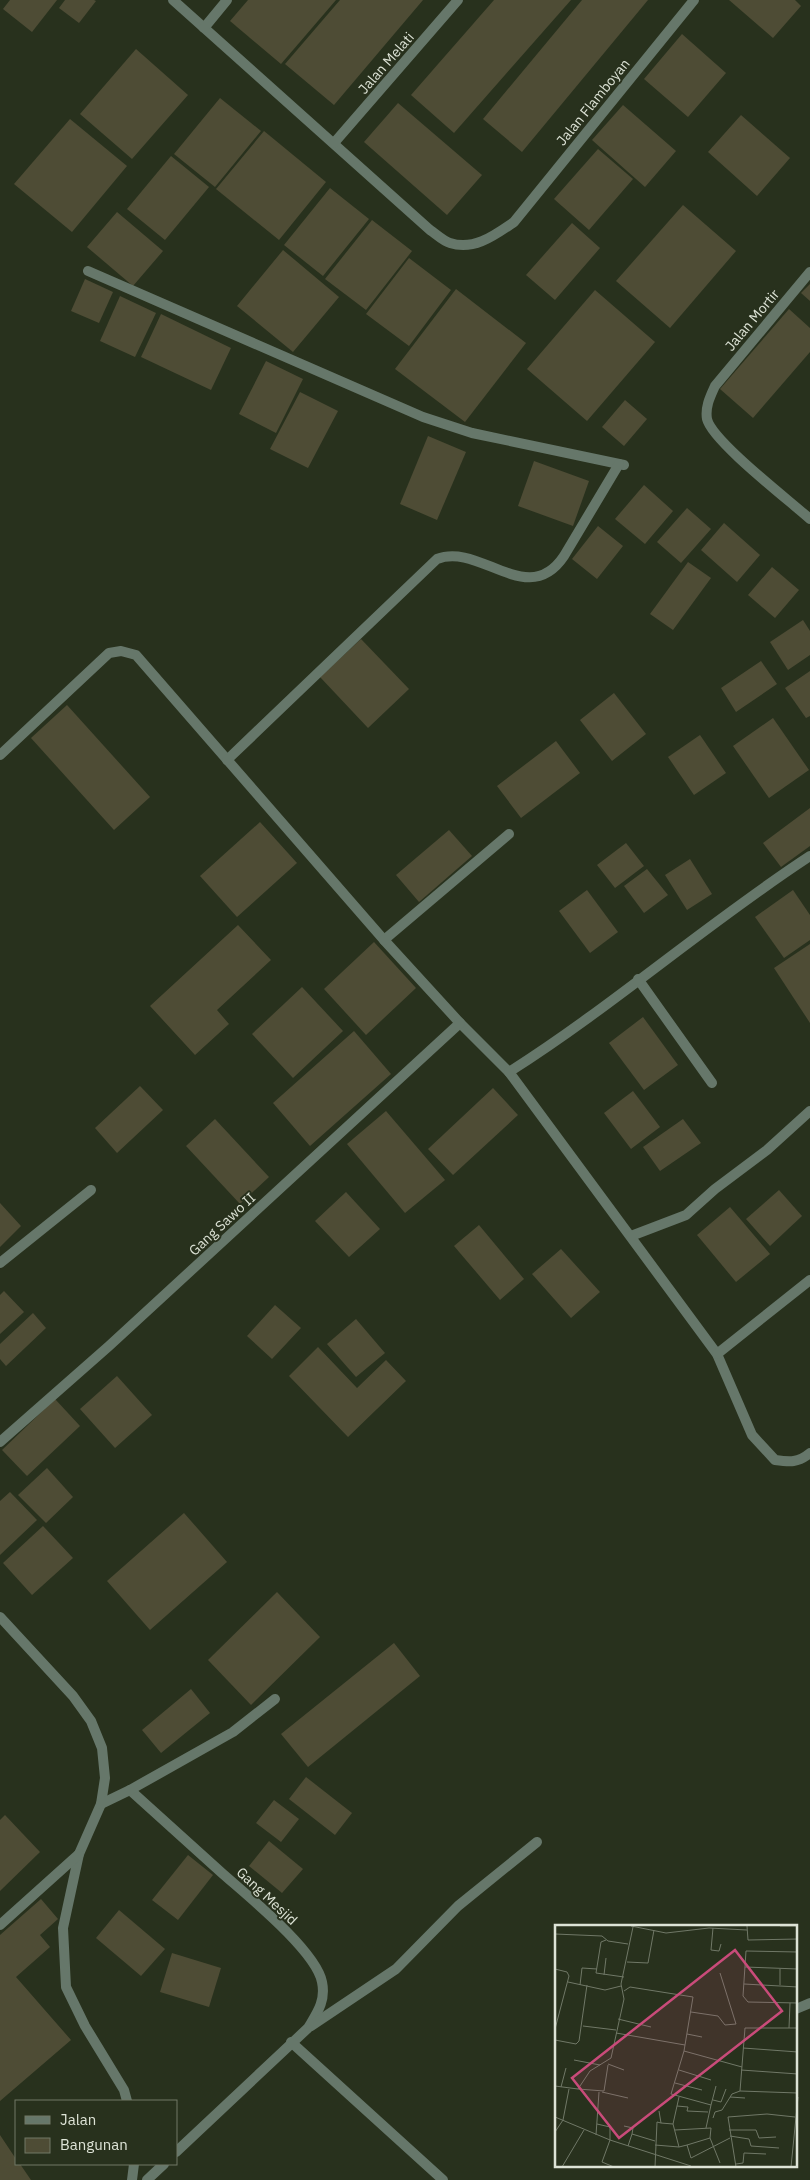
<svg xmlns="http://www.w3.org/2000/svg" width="810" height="2180" font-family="'IBM Plex Sans',sans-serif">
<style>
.building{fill:#4e4c35}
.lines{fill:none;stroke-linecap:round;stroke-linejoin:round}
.street{stroke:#66776a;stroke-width:10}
.labels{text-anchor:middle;stroke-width:4;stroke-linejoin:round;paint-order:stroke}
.street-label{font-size:14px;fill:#dde3d6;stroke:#28311d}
.inset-road{fill:none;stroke:#707867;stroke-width:1}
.view{fill:#c94b7a;fill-opacity:0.15;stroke:#c94b7a;stroke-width:2.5}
.inset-edge{fill:none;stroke:#dde3d6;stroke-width:2.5}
</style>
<rect width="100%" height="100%" fill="#28311d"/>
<g class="building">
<polygon points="10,0 57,0 32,32 3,9"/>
<polygon points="65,0 94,0 96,1 79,23 59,8"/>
<polygon points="248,0 336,0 281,64 230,21"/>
<polygon points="340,0 423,0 334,105 285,64"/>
<polygon points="494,0 571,0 454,133 411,95"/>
<polygon points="582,0 648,0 522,152 483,119"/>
<polygon points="729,0 795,0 801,6 773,38"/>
<polygon points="682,34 726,73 688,117 644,79"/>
<polygon points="136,49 188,95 132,159 80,114"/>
<polygon points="220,98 261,131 215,187 174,154"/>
<polygon points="398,103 482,175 447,215 364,142"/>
<polygon points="623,105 676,151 645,187 592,140"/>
<polygon points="741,115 790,158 757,196 708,152"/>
<polygon points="70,119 127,166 72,232 14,184"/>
<polygon points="264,131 326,182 279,240 216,189"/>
<polygon points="598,149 633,179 589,230 554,199"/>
<polygon points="171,156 209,187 165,240 127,209"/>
<polygon points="330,188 369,219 323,276 284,245"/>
<polygon points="683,205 736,251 670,328 616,281"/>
<polygon points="117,212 163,251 133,286 87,247"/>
<polygon points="372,220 412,251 366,310 325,279"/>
<polygon points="572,223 600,248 555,300 526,275"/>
<polygon points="283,250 339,297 293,352 237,306"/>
<polygon points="409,258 451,290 409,346 366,314"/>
<polygon points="85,279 113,292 99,323 71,311"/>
<polygon points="810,284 810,301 801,293"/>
<polygon points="456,289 526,343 465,422 395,369"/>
<polygon points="595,290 655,342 587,421 527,369"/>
<polygon points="120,296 156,313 135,357 100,341"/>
<polygon points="789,309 810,328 810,352 753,418 720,389"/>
<polygon points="161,314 231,348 211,390 141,357"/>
<polygon points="266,361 303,379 276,433 239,414"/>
<polygon points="300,392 338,411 308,468 270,449"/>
<polygon points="625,400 647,419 624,446 602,427"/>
<polygon points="428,436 466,452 437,520 400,504"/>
<polygon points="534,461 589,481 573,526 518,506"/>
<polygon points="644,485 673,511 645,544 615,519"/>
<polygon points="687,508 711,529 681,563 657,542"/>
<polygon points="724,523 760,555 737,582 701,550"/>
<polygon points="598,526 623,546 597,579 572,559"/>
<polygon points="688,562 711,578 673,630 650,614"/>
<polygon points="772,567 799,590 775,618 748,595"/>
<polygon points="803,620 810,631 810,655 788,670 770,642"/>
<polygon points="361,639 409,689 368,728 320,677"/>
<polygon points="761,661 777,684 736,712 721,688"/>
<polygon points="810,671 810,716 806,718 785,688"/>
<polygon points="614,693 646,734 612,761 580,720"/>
<polygon points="67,705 150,797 114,830 31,738"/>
<polygon points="773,718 809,770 769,798 733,746"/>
<polygon points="700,735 726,773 694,795 668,757"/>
<polygon points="556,741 580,773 521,818 497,786"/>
<polygon points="810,808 810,846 781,867 763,843"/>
<polygon points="260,822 297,863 237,917 200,876"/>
<polygon points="449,830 472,856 419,902 396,875"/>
<polygon points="626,843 644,866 615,888 597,865"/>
<polygon points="690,859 712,894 687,910 665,875"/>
<polygon points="647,869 668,895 644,913 624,886"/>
<polygon points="587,890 618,932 590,953 559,911"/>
<polygon points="793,890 810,915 810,940 784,958 755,917"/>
<polygon points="238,925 271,960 217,1010 229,1024 195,1055 150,1006"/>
<polygon points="374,942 416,988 366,1035 324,989"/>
<polygon points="810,944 810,1023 774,968"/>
<polygon points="302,987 343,1031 293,1078 252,1034"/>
<polygon points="643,1017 678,1065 644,1090 609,1043"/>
<polygon points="354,1031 391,1074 310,1146 273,1103"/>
<polygon points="140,1086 163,1110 117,1153 95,1128"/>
<polygon points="493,1088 518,1115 453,1175 428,1149"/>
<polygon points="633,1091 660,1127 631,1149 604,1113"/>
<polygon points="386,1111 445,1180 405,1213 347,1144"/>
<polygon points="215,1119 269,1177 240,1204 186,1146"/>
<polygon points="683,1119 701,1143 660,1171 643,1147"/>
<polygon points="779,1190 802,1216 770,1246 746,1219"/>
<polygon points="346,1192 380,1229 349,1257 315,1221"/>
<polygon points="0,1203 21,1226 0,1247"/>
<polygon points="730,1207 770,1254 736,1282 697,1235"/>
<polygon points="479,1225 524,1279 500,1300 454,1246"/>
<polygon points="561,1249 600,1292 571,1318 532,1274"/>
<polygon points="4,1291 24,1312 0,1334 0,1295"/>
<polygon points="275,1305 301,1328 272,1359 247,1336"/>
<polygon points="33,1313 46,1328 6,1366 0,1359 0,1344"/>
<polygon points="356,1319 385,1353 356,1377 327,1344"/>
<polygon points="318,1347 357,1388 386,1360 406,1381 348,1437 289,1376"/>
<polygon points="117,1376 152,1415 115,1448 80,1409"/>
<polygon points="55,1399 80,1426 27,1476 2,1450"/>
<polygon points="47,1468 73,1497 46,1523 18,1495"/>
<polygon points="10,1492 37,1520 0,1555 0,1501"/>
<polygon points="184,1513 227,1562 150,1630 107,1581"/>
<polygon points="43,1526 73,1558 32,1595 3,1563"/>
<polygon points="277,1592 320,1637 251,1705 208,1660"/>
<polygon points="394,1643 420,1676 308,1767 281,1734"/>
<polygon points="191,1689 210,1713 161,1753 142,1730"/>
<polygon points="306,1777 352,1813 335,1835 289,1799"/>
<polygon points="274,1800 299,1819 281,1842 256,1823"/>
<polygon points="5,1815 40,1852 0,1891 0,1820"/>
<polygon points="269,1841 303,1869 282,1893 249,1866"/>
<polygon points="188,1855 213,1875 178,1920 152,1900"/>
<polygon points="41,1899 58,1919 40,1935 50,1947 16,1977 71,2040 0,2101 0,1935"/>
<polygon points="119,1910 165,1949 141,1976 96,1938"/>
<polygon points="172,1953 221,1968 209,2007 160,1992"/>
<polygon points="0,2135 16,2159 16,2164 20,2164 31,2180 0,2180"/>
</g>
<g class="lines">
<g class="street">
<path d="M173 0 430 230C436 234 443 241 450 243 474 251 495 235 514 222L694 0"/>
<polyline points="204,28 227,0"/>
<polyline points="334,143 458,0"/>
<polyline points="88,271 423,417 472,433 624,465"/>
<path d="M810 272 715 386C710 397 705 407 707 419 712 441 790 501 810 519"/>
<path d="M0 755 109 653 121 651 136 655 384 940 460 1023 509 1072 717 1354 752 1435 775 1460C790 1462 798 1463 810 1453"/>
<path d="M227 760 437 559C480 542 528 610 564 556L619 464"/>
<polyline points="384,940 509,834"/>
<polyline points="638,979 712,1083"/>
<path d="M509 1072C613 1006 706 924 810 856"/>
<polyline points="631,1236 686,1215 715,1189 767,1150 810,1111"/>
<polyline points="0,1263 91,1190"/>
<polyline points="717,1354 810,1280"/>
<polyline points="0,1442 109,1346 460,1023"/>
<polyline points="0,1617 73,1696 91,1721 102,1748 105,1778 101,1804 79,1854 63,1928 66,1987 85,2026 124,2090 127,2101"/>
<path d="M130 1790C161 1818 192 1846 223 1874 248 1896 316 1951 322 1982 326 2001 317 2013 308 2028L176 2152"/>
<polyline points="101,1804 130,1790 233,1732 275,1699"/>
<polyline points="0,1925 79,1854"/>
<polyline points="796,2009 810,2003"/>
<polyline points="311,2026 396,1969 458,1906 537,1842"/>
<polyline points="291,2042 443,2180"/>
<polyline points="132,2180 134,2164"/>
<polyline points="147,2180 164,2164"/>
</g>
</g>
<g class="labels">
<g class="street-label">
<text transform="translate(386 63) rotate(-49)" y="5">Jalan Melati</text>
<text transform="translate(593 102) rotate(-51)" y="5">Jalan Flamboyan</text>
<text transform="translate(752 320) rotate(-50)" y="5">Jalan Mortir</text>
<text transform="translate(222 1224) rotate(-43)" y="5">Gang Sawo II</text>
<text transform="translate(267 1896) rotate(43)" y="5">Gang Mesjid</text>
</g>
</g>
<g transform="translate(555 1925)">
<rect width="242" height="242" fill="#28311d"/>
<path class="inset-road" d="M76 1 111 8 154 3 192 5M192 1 193 15 243 14M225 1H243M158 3 156 25 164 26 166 19M0 9 47 11 53 16 73 19M51 15 46 17 41 48 69 52M243 27 191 26 188 71 193 77 243 78M72 37 93 38 99 5M190 42 243 44M0 44 12 47 14 51 0 104M165 48 181 99M49 50 51 33M13 57 50 65 66 61M189 59 243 62M25 60 27 43 42 44M225 60V44M69 66 75 62 138 72 129 126 116 169 156 180 161 161M136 87 163 91 170 100 181 99M63 94 96 102M28 101 61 105M234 103 235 78M61 108 130 120M132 109 147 112M0 115 21 119 24 116 32 60M188 123 243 127M129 126 187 142M19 135 45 140M53 139 69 145M124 145 156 155M186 145 243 149M120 158 147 165M0 161 23 164 35 146 56 133 69 74 66 59 78 2M6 162 11 143M23 164 49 166 53 140M185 166 190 103H243M47 167 73 173M175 172 190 173M158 175 166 177 171 164M122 181 133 182 132 186 153 187M0 192 55 215 136 241M158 193 160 187 167 185 177 169 185 166 243 168M106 198 118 199 124 222M42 199 55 202V215L47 237 59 242M118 199 124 172M69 201 78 203 77 209M151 203 156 180M120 205 156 203 155 213M174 205H201L204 213 221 212M0 207 8 195 14 164M41 210 44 167M175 211 194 214 196 221 224 223M100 220 124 222 132 220 136 233 175 213M132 220 155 213 165 238M73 221 77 209 100 216M181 239 188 238 189 228 211 229M7 242 29 205M100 242 102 197 106 198 104 186M181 242 173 192 212 189 240 192M236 242 243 172"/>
<path class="view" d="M180 25 227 86 64 213 17 153Z"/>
<rect width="242" height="242" class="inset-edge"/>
</g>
<rect x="15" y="2100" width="162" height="65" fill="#28311d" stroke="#707867"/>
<rect x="25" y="2116" width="25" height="8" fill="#66776a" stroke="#707867"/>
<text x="60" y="2125" font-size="15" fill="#dde3d6">Jalan</text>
<rect x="25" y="2138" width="25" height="15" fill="#4e4c35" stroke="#707867"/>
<text x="60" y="2150" font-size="15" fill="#dde3d6">Bangunan</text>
</svg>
